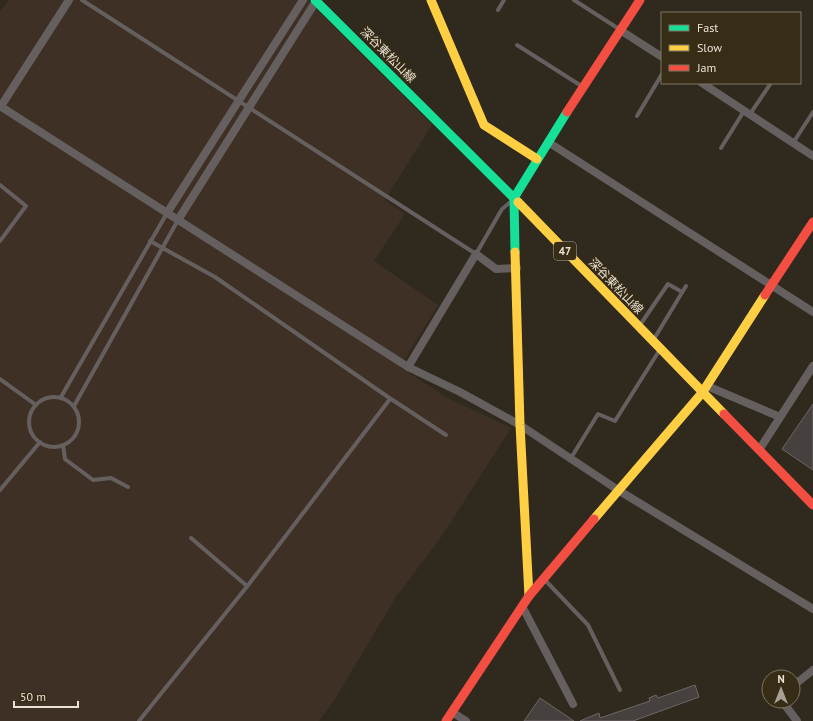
<svg xmlns="http://www.w3.org/2000/svg" width="813" height="721" font-family="'PT Sans','Noto Sans JP',sans-serif">
<style>
.industrial{fill:#3f3025}
.building{fill:#46403e;stroke:#6e6766}
.lines{fill:none;stroke-linecap:round;stroke-linejoin:round}
.lane{stroke:#65605f;stroke-width:4}
.street{stroke:#65605f;stroke-width:8}
.fast{stroke:#16e098;stroke-width:9}
.slow{stroke:#ffcf43;stroke-width:9}
.jam{stroke:#f24e42;stroke-width:9}
.labels{text-anchor:middle;stroke-width:3.5;stroke-linejoin:round;paint-order:stroke}
.shield{fill:#372c16;stroke:#b4ab9c;stroke-width:1}
.shield-label{font-size:11px;font-weight:bold;fill:#e9e2d5}
.street-label{font-size:12px;fill:#e9e2d5;stroke:#372c16}
</style>
<rect width="100%" height="100%" fill="#2f291e"/>
<polygon class="industrial" points="9,0 308,0 432,125 385,200 405,214 374,261 438,305 400,367 448,398 511,428 442,536 396,597 335,699 319,721 0,721 0,11"/>
<g class="building">
<polygon points="813,404 813,470 782,449"/>
<polygon points="695,685 699,697 633,721 580,721 599,713 600,718 650,701 649,698 656,695 658,698"/>
<polygon points="540,698 574,721 524,721"/>
</g>
<g class="lines">
<g class="lane">
<polyline points="82,0 476,254 502,209 513,200"/>
<polyline points="574,0 619,29"/>
<polyline points="498,10 504,0"/>
<polyline points="517,45 583,87"/>
<polyline points="750,114 771,83"/>
<polyline points="637,116 662,74"/>
<polyline points="793,143 813,112"/>
<polyline points="721,148 744,111"/>
<polyline points="0,185 26,206 0,241"/>
<polyline points="150,241 215,277 388,397 446,435"/>
<polyline points="640,325 668,284 682,292"/>
<polyline points="654,339 686,286"/>
<polyline points="0,379 36,405"/>
<polyline points="61,397 167,213"/>
<circle cx="54" cy="422" r="25"/>
<polyline points="74,406 178,220"/>
<polyline points="63,445 65,459 93,480 111,478 128,487"/>
<polyline points="571,458 598,414 615,421 659,351"/>
<polyline points="0,490 40,442"/>
<polyline points="191,538 247,586"/>
<polyline points="544,579 588,625 620,690"/>
<polyline points="139,721 249,584 390,399"/>
</g>
<g class="street">
<polyline points="620,30 662,57"/>
<polyline points="702,83 813,156"/>
<polyline points="0,106 408,367 460,392 520,425 618,490 813,609"/>
<polyline points="1,106 69,0"/>
<polyline points="548,142 813,312"/>
<polyline points="167,213 303,0"/>
<polyline points="178,220 316,1"/>
<polyline points="408,367 476,254 496,269 517,268"/>
<polyline points="707,386 780,417"/>
<polyline points="759,450 813,366"/>
<polyline points="522,606 573,704"/>
<polyline points="793,686 813,670"/>
<polyline points="782,701 797,721"/>
<polyline points="452,712 466,721"/>
</g>
<g class="fast">
<polyline points="315,0 518,202"/>
<polyline points="515,252 514,198 567,112"/>
</g>
<g class="slow">
<polyline points="431,0 484,125 537,159"/>
<polyline points="518,202 724,414"/>
<polyline points="515,252 520,425 529,596"/>
<polyline points="594,519 702,393 765,295"/>
</g>
<g class="jam">
<polyline points="567,112 640,0"/>
<polyline points="765,295 813,222"/>
<polyline points="724,414 813,505"/>
<polyline points="446,721 529,596 594,519"/>
</g>
</g>
<g class="labels">
<rect class="shield" x="554" y="242" width="22" height="18" rx="3"/>
<g class="shield-label">
<text x="565" y="255">47</text>
</g>
<g class="street-label">
<text transform="translate(388 55) rotate(45)" y="4">深谷東松山線</text>
<text transform="translate(616 286) rotate(46)" y="4">深谷東松山線</text>
</g>
</g>
<rect x="661" y="12" width="140" height="72" fill="#372c16" stroke="#7e7562"/>
<rect x="669" y="25" width="20" height="6" fill="#16e098" stroke="#7e7562"/>
<text x="697" y="32" font-size="12" fill="#e9e2d5">Fast</text>
<rect x="669" y="45" width="20" height="6" fill="#ffcf43" stroke="#7e7562"/>
<text x="697" y="52" font-size="12" fill="#e9e2d5">Slow</text>
<rect x="669" y="65" width="20" height="6" fill="#f24e42" stroke="#7e7562"/>
<text x="697" y="72" font-size="12" fill="#e9e2d5">Jam</text>
<g transform="translate(781 689)"><circle r="19" fill="#372c16" stroke="#7e7562"/>
<path d="M0-3L7 15L0 10L-7 15Z" fill="#a8a195"/>
<text y="-6" font-size="11" font-weight="bold" text-anchor="middle" fill="#e9e2d5">N</text>
</g>
<path d="M14 701v6h64v-6" fill="none" stroke="#e9e2d5" stroke-width="2"/>
<text x="20" y="701" font-size="12" fill="#e9e2d5" stroke="#372c16" stroke-width="3" paint-order="stroke">50 m</text>
</svg>
